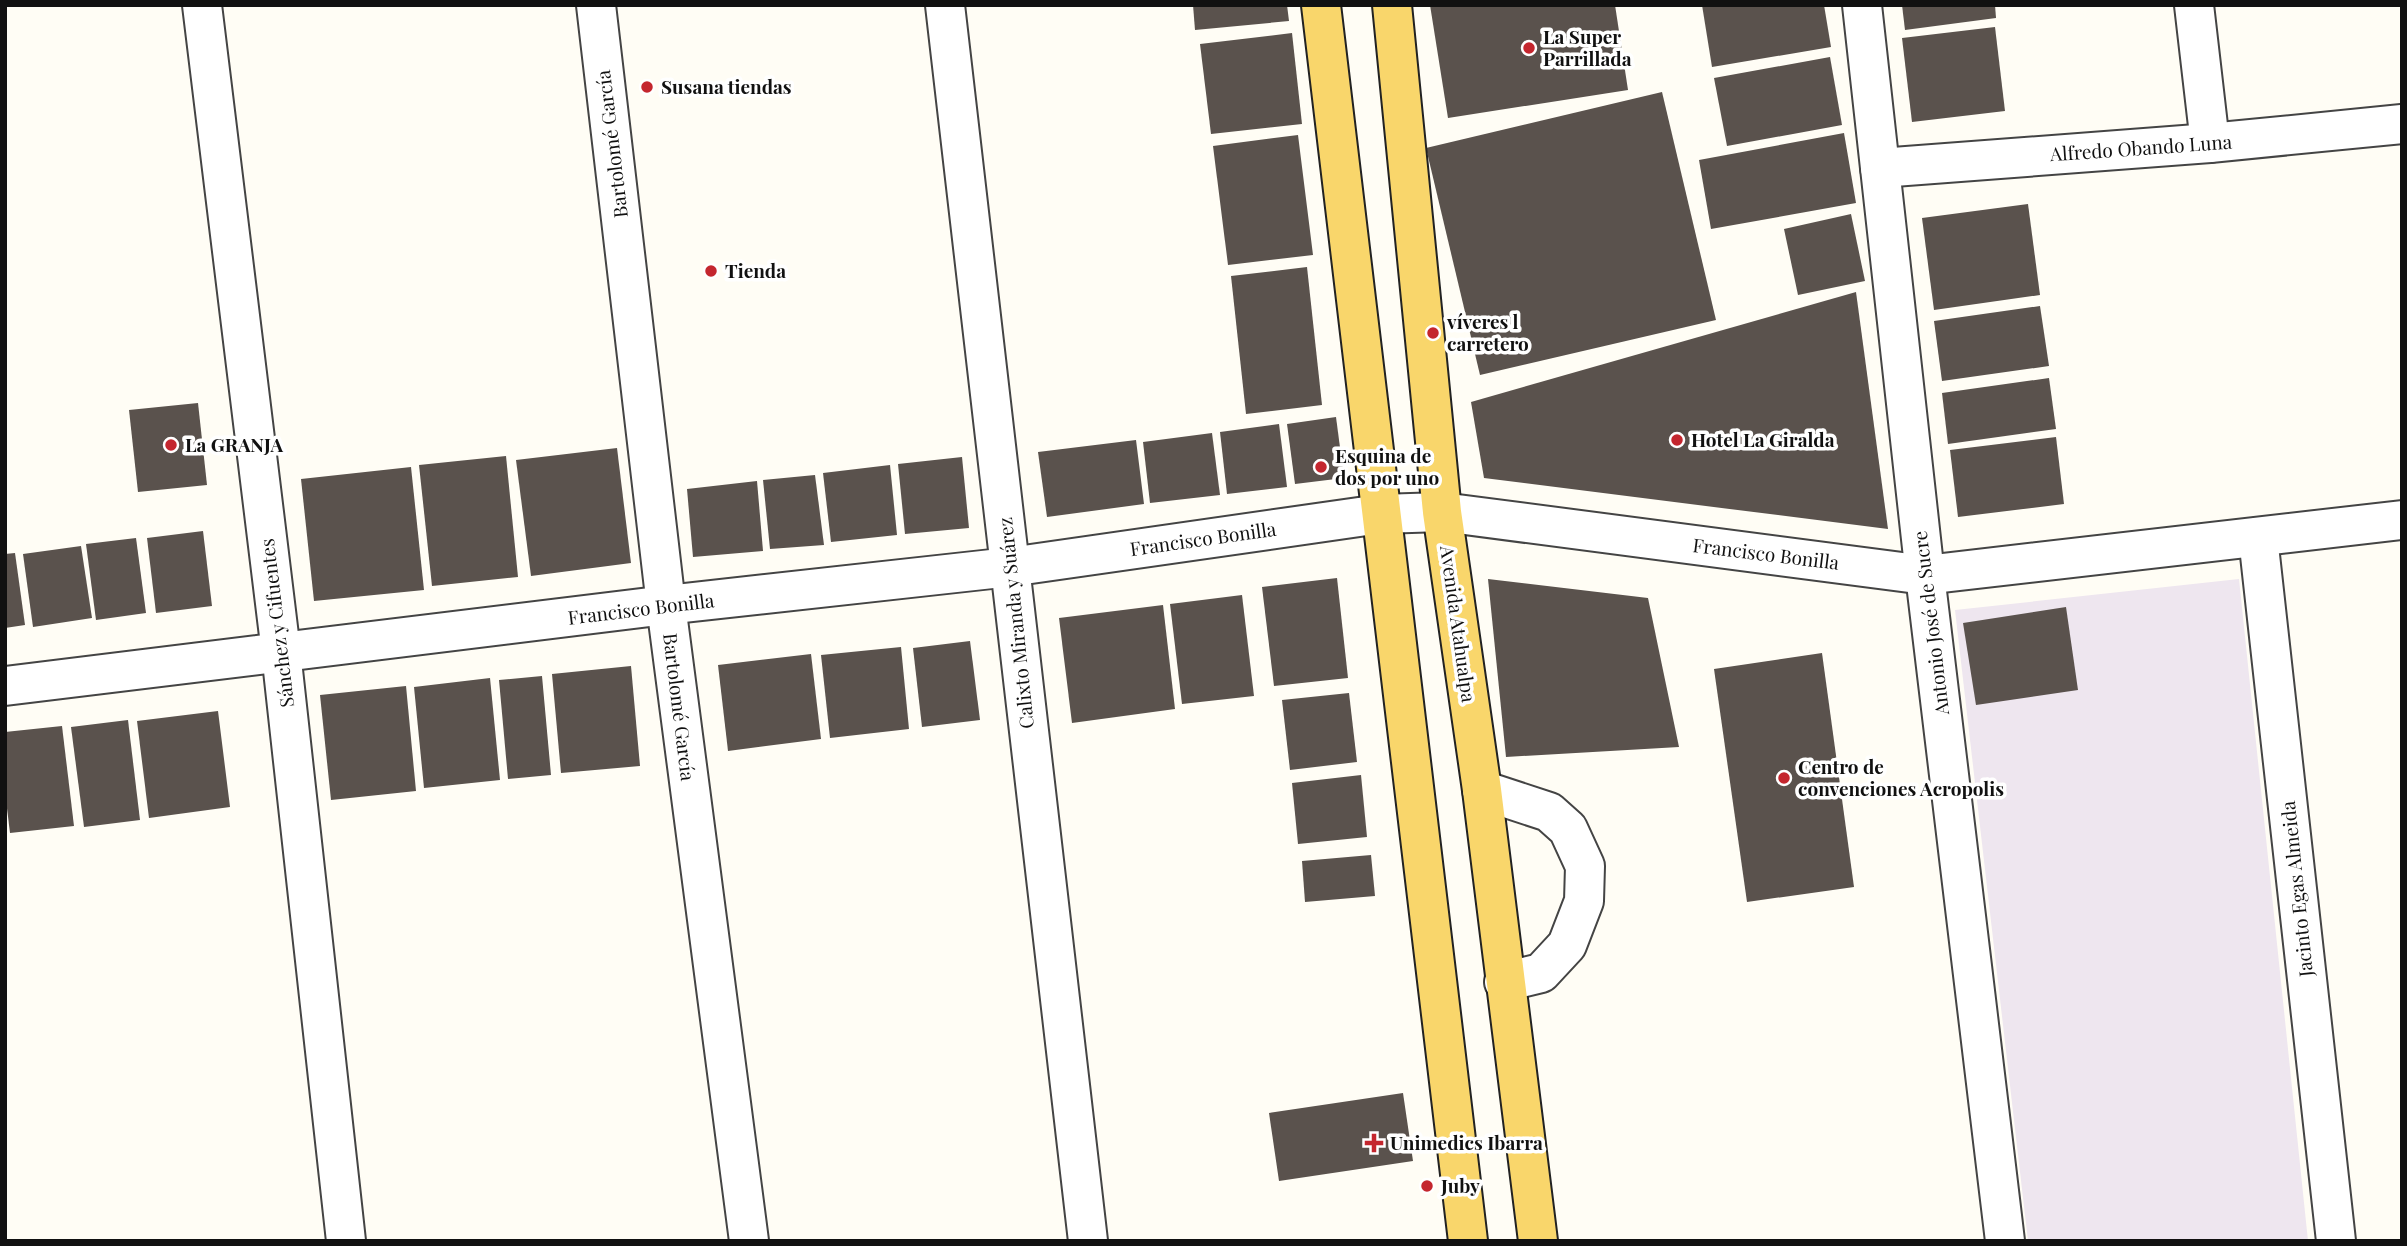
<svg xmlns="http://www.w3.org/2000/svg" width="2407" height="1246" font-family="'Playfair Display',serif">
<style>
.industrial{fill:#eee6ef}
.building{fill:#5a524d}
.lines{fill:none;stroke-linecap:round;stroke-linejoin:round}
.minor-casing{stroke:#444;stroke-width:42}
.major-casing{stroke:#222;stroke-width:42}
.minor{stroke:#fff;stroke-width:38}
.major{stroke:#f9d66b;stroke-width:38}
.poi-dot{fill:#c4262e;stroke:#fff;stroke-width:2.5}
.labels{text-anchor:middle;stroke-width:7;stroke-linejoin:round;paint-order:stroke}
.poi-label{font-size:19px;font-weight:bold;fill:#111;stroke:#fff;text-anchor:start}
.street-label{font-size:19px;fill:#111;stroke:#fff}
</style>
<rect width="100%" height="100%" fill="#fffdf5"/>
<polygon class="industrial" points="2239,579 2308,1241 2028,1241 1955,610"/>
<g class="building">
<polygon points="1193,5 1287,5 1289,21 1195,30"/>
<polygon points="1430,5 1615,5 1628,90 1448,118"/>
<polygon points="1702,5 1824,5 1831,47 1712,67"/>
<polygon points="1902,5 1995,5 1996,18 1905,30"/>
<polygon points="1995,27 2005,111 1912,122 1902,38"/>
<polygon points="1292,33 1302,124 1211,134 1200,44"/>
<polygon points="1830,57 1842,125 1727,146 1714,78"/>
<polygon points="1662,92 1716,320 1480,375 1426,148"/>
<polygon points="1844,133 1856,203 1711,229 1699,160"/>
<polygon points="1298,135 1313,255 1228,265 1213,146"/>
<polygon points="2028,204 2040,295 1934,310 1922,218"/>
<polygon points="1851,214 1865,281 1798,295 1784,229"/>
<polygon points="1307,267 1322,405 1246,414 1231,276"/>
<polygon points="1856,292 1888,529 1484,478 1471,402"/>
<polygon points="2040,306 2049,366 1942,381 1934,321"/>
<polygon points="2049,378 2056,429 1948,444 1942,393"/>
<polygon points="198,403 207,485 138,492 129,410"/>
<polygon points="1336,417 1344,478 1295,484 1287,424"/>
<polygon points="1279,424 1287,487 1227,494 1220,432"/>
<polygon points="1212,433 1220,495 1150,503 1143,442"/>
<polygon points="2056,437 2064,504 1958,517 1950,450"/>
<polygon points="1136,440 1144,504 1047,517 1038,452"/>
<polygon points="617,448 631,563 531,576 516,460"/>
<polygon points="506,456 518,577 432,586 419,465"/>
<polygon points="962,457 969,528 905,534 898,464"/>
<polygon points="890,465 897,535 831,542 823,473"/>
<polygon points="411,467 424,590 314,601 301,479"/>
<polygon points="815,475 824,545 770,549 763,480"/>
<polygon points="757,481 763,551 693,557 687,489"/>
<polygon points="203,531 212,606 156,613 147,538"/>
<polygon points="136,538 146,613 96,620 86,544"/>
<polygon points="81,546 92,618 33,627 23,554"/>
<polygon points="15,553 25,625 5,628 5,554"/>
<polygon points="1337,578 1348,678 1274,686 1262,587"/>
<polygon points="1488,579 1648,598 1679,747 1506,757"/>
<polygon points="1242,595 1254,696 1182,704 1170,604"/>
<polygon points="1163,605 1175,709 1072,723 1059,618"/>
<polygon points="2066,607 2078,690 1976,705 1963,623"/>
<polygon points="970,641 980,720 922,727 913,648"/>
<polygon points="901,647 909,729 830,738 821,655"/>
<polygon points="1822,653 1854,887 1747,902 1714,669"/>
<polygon points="811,654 821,739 728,751 718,665"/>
<polygon points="631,666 640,766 561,773 552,674"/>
<polygon points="542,676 551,775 508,779 499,680"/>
<polygon points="490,678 500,780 424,788 414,687"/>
<polygon points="406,686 416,791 331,800 320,695"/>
<polygon points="1349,693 1357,762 1290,770 1282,700"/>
<polygon points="218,711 230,807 149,818 137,721"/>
<polygon points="128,720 140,820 84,827 71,727"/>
<polygon points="62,726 74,826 10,833 5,792 5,732"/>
<polygon points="1361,775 1367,837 1298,844 1292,783"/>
<polygon points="1371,855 1375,896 1305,902 1302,861"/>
<polygon points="1403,1093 1413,1161 1279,1181 1269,1113"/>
</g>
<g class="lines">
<g class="minor-casing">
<g id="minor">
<polyline points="202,5 281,652 346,1241"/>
<polyline points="596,5 666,605 749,1241"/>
<polyline points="945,5 1088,1241"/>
<polyline points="1862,5 1925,575 2005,1241"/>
<polyline points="2194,5 2210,143"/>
<polyline points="1880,168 2210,143 2402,124"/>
<polyline points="2258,537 2336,1241"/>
<polyline points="5,686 666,605 1010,567 1380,514 1442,512 1925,575 2402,520"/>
<polyline points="1482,790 1549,812 1568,829 1585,866 1584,901 1567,945 1541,973 1504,982"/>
</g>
</g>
<g class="major-casing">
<g id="major">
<polyline points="1321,5 1468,1241"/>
<polyline points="1392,5 1442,512 1482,790 1538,1241"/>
</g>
</g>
<use href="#minor" class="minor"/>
<use href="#major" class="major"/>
</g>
<g class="poi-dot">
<circle cx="1529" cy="48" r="7"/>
<circle cx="647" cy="87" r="7"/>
<circle cx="711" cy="271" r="7"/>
<circle cx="1433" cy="333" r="7"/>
<circle cx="1677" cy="440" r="7"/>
<circle cx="171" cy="445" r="7"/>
<circle cx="1321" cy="467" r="7"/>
<circle cx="1784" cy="778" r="7"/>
<path d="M1370.5 1132.5h7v7h7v7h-7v7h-7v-7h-7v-7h7z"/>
<circle cx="1427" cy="1186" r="7"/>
</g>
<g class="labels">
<g class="poi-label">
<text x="1543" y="44">La Super<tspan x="1543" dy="22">Parrillada</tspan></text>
<text x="661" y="94">Susana tiendas</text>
<text x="725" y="278">Tienda</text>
<text x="1447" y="329">víveres l<tspan x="1447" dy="22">carretero</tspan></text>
<text x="1691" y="447">Hotel La Giralda</text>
<text x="185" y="452">La GRANJA</text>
<text x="1335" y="463">Esquina de<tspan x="1335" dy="22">dos por uno</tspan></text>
<text x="1798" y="774">Centro de<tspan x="1798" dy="22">convenciones Acropolis</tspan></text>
<text x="1390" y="1150">Unimedics Ibarra</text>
<text x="1441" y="1193">Juby</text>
</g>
<g class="street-label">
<text transform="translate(612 144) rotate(-97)" y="7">Bartolomé García</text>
<text transform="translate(2141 148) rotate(-4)" y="7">Alfredo Obando Luna</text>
<text transform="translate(1203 539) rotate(-8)" y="7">Francisco Bonilla</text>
<text transform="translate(1766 554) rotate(7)" y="7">Francisco Bonilla</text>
<text transform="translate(641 609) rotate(-7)" y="7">Francisco Bonilla</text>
<text transform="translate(277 623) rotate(-97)" y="7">Sánchez y Cifuentes</text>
<text transform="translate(1016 623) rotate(-96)" y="7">Calixto Miranda y Suárez</text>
<text transform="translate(1931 623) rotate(-97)" y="7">Antonio José de Sucre</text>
<text transform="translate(1458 624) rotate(82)" y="7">Avenida Atahualpa</text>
<text transform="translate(679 707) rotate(83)" y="7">Bartolomé García</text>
<text transform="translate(2297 889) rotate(-96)" y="7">Jacinto Egas Almeida</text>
</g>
</g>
<rect width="2407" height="1246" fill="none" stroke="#111111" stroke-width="14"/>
</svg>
